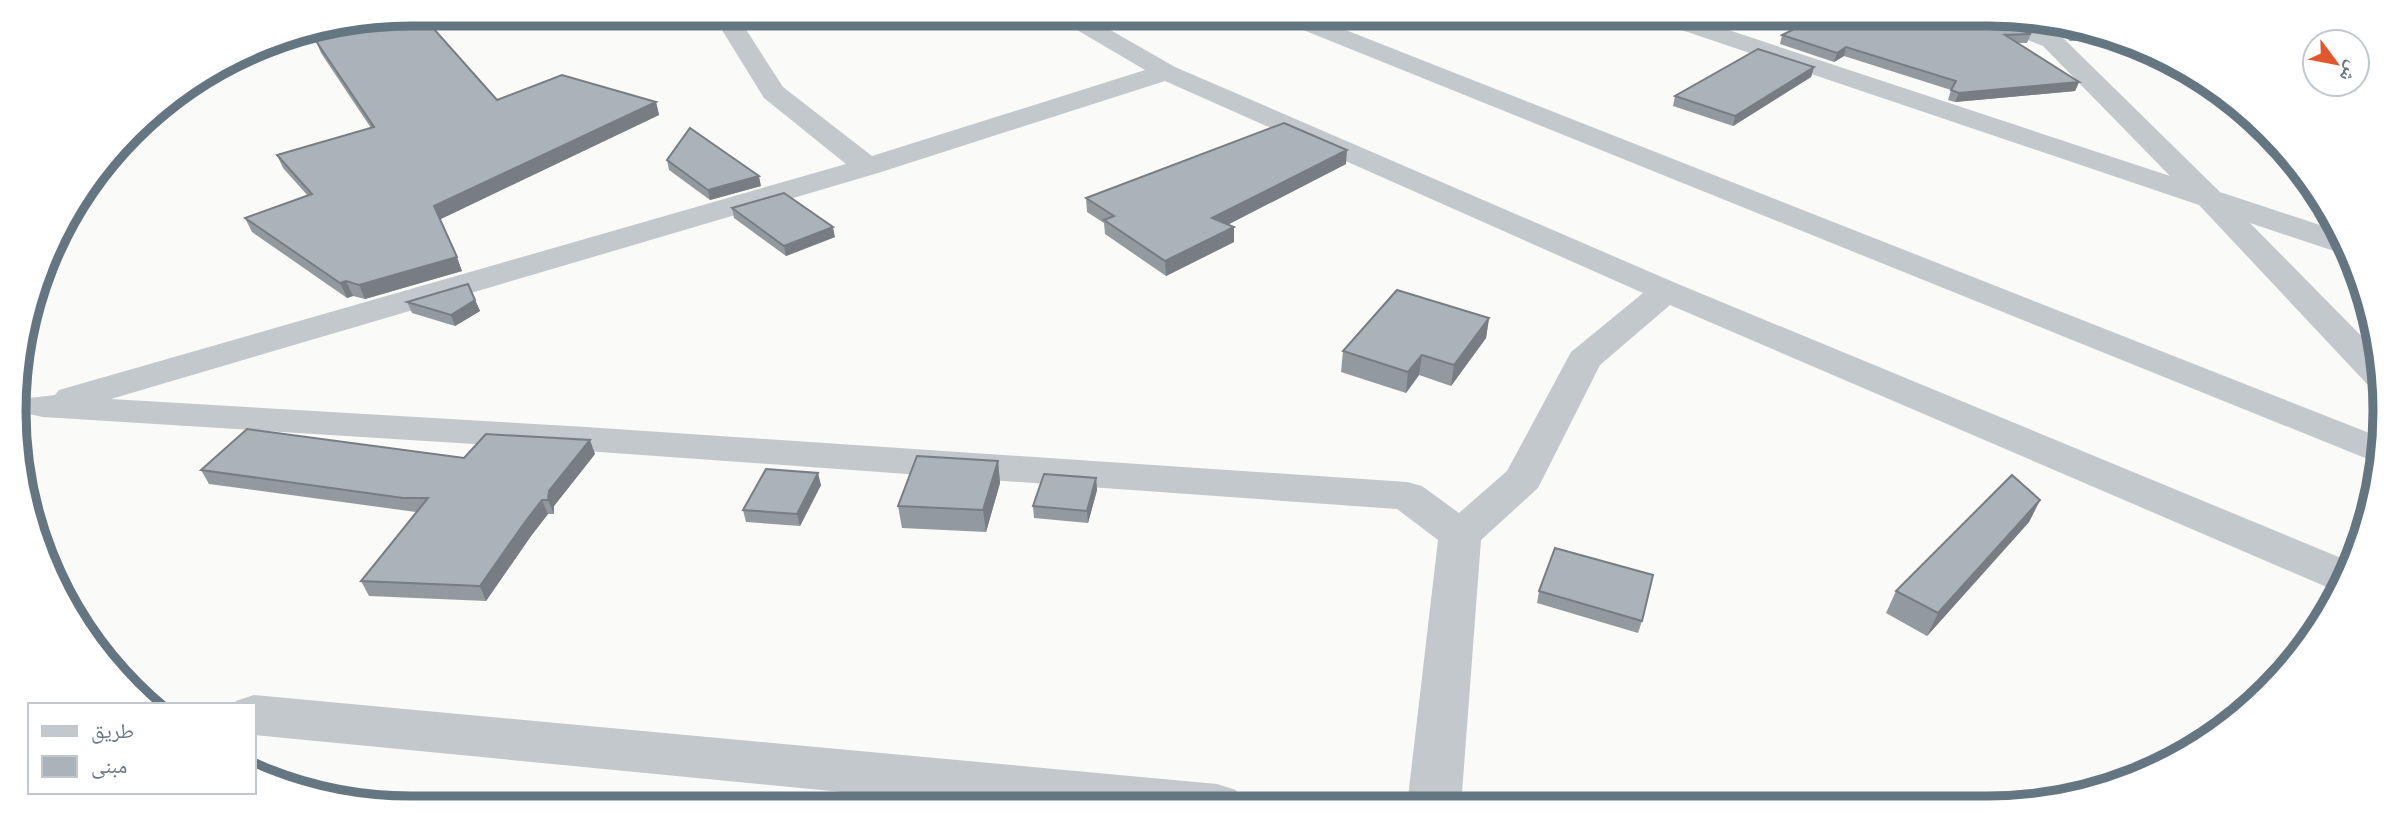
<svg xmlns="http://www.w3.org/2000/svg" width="2399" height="822" font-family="'Space Grotesk','Noto Naskh Arabic',sans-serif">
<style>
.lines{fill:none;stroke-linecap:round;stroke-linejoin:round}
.minor{fill:#c3c8cc;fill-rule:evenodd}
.tertiary{fill:#c3c8cc;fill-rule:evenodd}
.wall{fill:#929a9f}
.shaded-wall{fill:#777d82}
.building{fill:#aab3b9;stroke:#777d82;stroke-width:2}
.rim{fill:none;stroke:#657683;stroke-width:9}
</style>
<rect width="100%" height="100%" fill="#fafaf8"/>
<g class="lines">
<g class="minor">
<path d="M604 14H736L783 87 872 156 1145 70 1077 30 1049 19 1045 14H1078L1093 20 1175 67 1678 284 2351 562 2339 591 2329 588 1670 305 1600 365 1538 488 1481 540 1461 806H1407L1438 540 1397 509 586 451 43 417 29 414 24 406 29 398 55 395 59 390 846 164 764 98 717 22 674 30 618 25 610 23ZM1165 81 1643 293 1571 352 1507 471 1459 513 1422 486 1407 482 586 427 111 399 878 173Z"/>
<polygon points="1272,14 1305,14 2377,436 2375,462 1276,19"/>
<polygon points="1645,14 1680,14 2170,176 2043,46 1973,19 1969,14 2010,17 2061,36 2220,192 2338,231 2345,252 2331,250 2250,223 2380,355 2380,387 2367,384 2199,205 1649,19"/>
</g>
<polygon class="tertiary" points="254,695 1217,784 1236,790 1244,806 995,807 254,735 254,705 234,705 236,701"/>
</g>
<g class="wall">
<polygon points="2021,18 2090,27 2114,39 2070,41 2062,34"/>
<polygon points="2031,34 2027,43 2018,43 2079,82 2075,91 1955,102 1948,100 1951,90 1844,56 1834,62 1780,44 1782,35"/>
<polygon points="316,41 497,100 656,102 659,115 440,219 462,271 365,299 353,296 347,298 252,232 245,218 308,196 283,168 277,155 371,128 321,53"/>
<polygon points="1814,67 1811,77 1733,126 1673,106 1675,96"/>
<polygon points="667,160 761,186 710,200 669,170"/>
<polygon points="1346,164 1228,224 1234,227 1234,242 1166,276 1105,234 1104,223 1087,212 1086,198"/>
<polygon points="732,208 835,237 786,256 734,218"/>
<polygon points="475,300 480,311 455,326 412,313 407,302"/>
<polygon points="1489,318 1486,338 1451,386 1419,375 1406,393 1341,372 1343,351"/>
<polygon points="595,454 554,506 554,514 548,514 531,536 486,601 369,596 361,581 416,512 209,484 201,470 464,458"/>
<polygon points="998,461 1000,483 986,532 902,528 898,506"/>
<polygon points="1096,478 1097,490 1088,523 1034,518 1033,506"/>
<polygon points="821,485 800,526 746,522 743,510"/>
<polygon points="2040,500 2029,522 1927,636 1886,613 1896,591"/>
<polygon points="1539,591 1642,621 1638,633 1537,603"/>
</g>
<g class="shaded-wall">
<polygon points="1846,47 1844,56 1834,62 1837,53"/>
<polygon points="1814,67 1811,77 1733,126 1735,116"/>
<polygon points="2079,82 2075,91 1955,102 1959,93"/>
<polygon points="656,102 659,115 439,220 434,206"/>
<polygon points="1347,150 1346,164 1212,233 1212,218"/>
<polygon points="759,176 761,186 710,200 708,190"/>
<polygon points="833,227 835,237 786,256 784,246"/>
<polygon points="1234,227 1234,242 1166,276 1165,261"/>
<polygon points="457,257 462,271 365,299 359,285"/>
<polygon points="346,281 353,296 347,298 340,283"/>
<polygon points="475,300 480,311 455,326 451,315"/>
<polygon points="1489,318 1486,338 1451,386 1454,365"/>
<polygon points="1422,355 1419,375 1406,393 1408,372"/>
<polygon points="590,440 595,454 554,506 554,514 548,500 549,491"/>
<polygon points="998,461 1000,483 986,532 983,510"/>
<polygon points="818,473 821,485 800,526 797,514"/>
<polygon points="1096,478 1097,490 1088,523 1087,511"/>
<polygon points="542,500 548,514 531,536 486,601 480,586 525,522"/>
<polygon points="2040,500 2029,522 1927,636 1938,613"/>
</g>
<g class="building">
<polygon points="1824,14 1978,14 2031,34 2005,35 2079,82 1959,93 1951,90 1956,81 1846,47 1837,53 1782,35"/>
<polygon points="395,17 434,29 497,100 562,75 656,102 434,206 457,257 359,285 346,281 340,283 245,218 312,194 277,155 374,127 316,41 368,23"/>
<polygon points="2063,24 2090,27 2098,31 2073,32"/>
<polygon points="1758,49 1814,67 1735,116 1675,96"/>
<polygon points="1284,123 1347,150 1212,218 1234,227 1165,261 1104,220 1114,216 1086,198"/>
<polygon points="690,128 759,176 708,190 667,160"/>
<polygon points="784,193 833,227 784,246 732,208"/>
<polygon points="468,284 475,300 451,315 407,302"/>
<polygon points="1397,290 1489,318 1454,365 1422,355 1408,372 1343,351"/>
<polygon points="247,429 464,458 486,434 590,440 549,491 548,500 542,500 525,522 480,586 361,581 428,498 403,498 201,470"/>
<polygon points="917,456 998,461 983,510 898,506"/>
<polygon points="766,469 818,473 797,514 743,510"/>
<polygon points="1044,474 1096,478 1087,511 1033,506"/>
<polygon points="2012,475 2040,500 1938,613 1896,591"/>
<polygon points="1555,548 1653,575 1642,621 1539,591"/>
</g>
<path d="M0 0H2399V822H0ZM411 26H1988A385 385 0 0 1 2373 411V411A385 385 0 0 1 1988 796H411A385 385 0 0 1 26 411V411A385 385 0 0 1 411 26Z" fill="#fff" fill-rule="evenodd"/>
<path class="rim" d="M411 26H1988A385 385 0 0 1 2373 411V411A385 385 0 0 1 1988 796H411A385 385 0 0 1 26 411V411A385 385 0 0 1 411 26Z"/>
<rect x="28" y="703" width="228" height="91" fill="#ffffff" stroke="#c1c8cd" stroke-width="2"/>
<rect x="42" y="726" width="35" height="10" fill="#c3c8cc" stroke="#c1c8cd" stroke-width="2"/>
<text x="91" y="738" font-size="21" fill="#657683">طريق</text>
<rect x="42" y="756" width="35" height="21" fill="#aab3b9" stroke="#c1c8cd" stroke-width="2"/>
<text x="91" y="773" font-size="21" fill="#657683">مبنى</text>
<g transform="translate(2336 63) rotate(122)"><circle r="33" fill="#ffffff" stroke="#c1c8cd" stroke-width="2"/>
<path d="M0-5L12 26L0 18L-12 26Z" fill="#e4572e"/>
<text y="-10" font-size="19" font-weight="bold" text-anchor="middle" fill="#657683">ش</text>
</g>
</svg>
